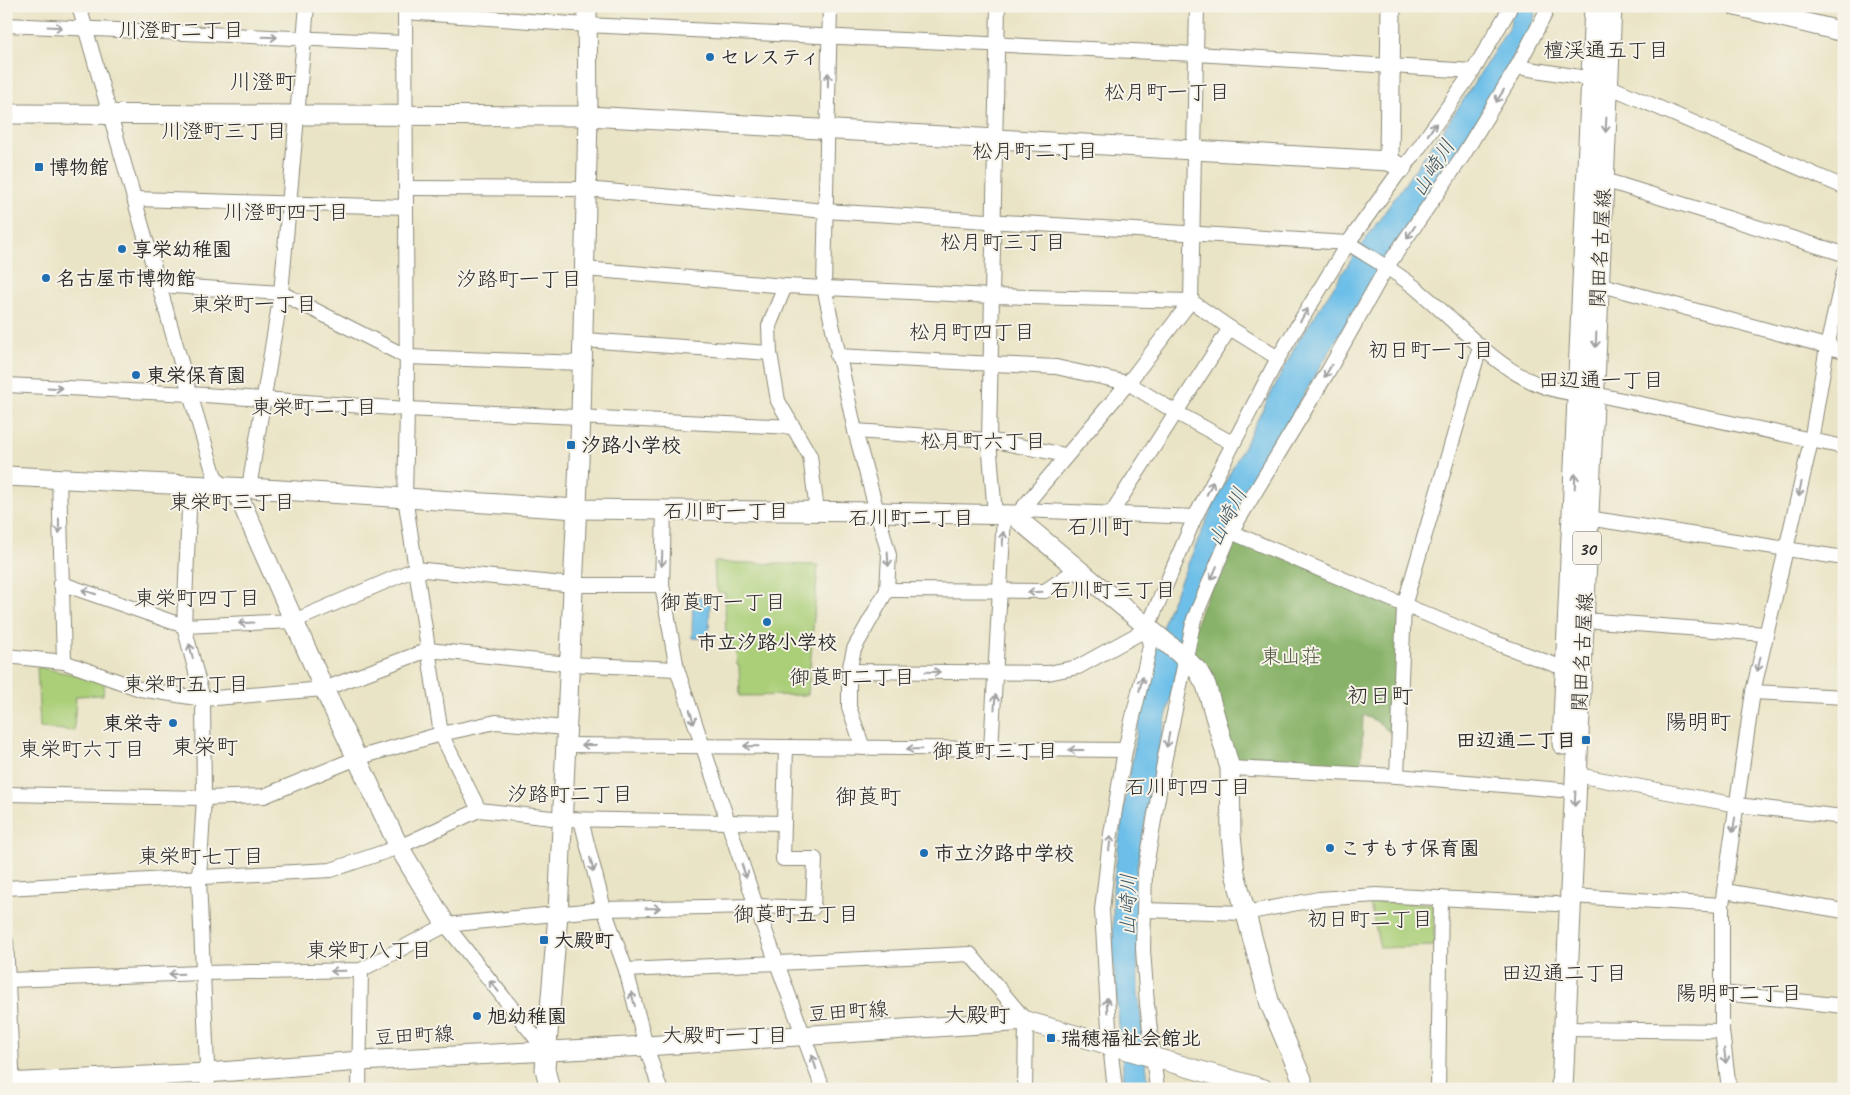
<svg xmlns="http://www.w3.org/2000/svg" width="1850" height="1095" font-family="Caveat,'Klee One',sans-serif">
<style>
.green{fill:#abcf79;stroke:#6b7d52}
.forest{fill:#88b269;stroke:#5a6e4a}
.water{fill:#6dbfe9;stroke:#4c758a}
.lines{fill:none;stroke-linecap:round;stroke-linejoin:round}
.street-casing{stroke:#8a8878;stroke-width:16}
.secondary-casing{stroke:#8a8878;stroke-width:21}
.primary-casing{stroke:#8a8878;stroke-width:23}
.street{stroke:#fff;stroke-width:14}
.secondary{stroke:#fff;stroke-width:19}
.primary{stroke:#fff;stroke-width:21}
.oneway{stroke:#a0a0a0}
.poi-dot{fill:#1f6fb2;stroke:#f7f3e8;stroke-width:2}
.labels{text-anchor:middle;stroke-width:4;stroke-linejoin:round;paint-order:stroke}
.shield{fill:#f7f3e8;stroke:#686764;stroke-width:1}
.shield-label{font-size:19px;font-weight:bold;fill:#2b2b2b}
.poi-label{font-size:20px;font-weight:bold;fill:#2b2b2b;stroke:#f7f3e8;text-anchor:start}
.street-label{font-size:20px;fill:#2b2b2b;stroke:#f7f3e8}
.park-label{font-size:20px;fill:#4b543e;stroke:#f7f3e8}
.neighbourhood-label{font-size:21px;fill:#2b2b2b;stroke:#f7f3e8}
.water-label{font-size:21px;font-style:italic;fill:#3f5764;stroke:#f7f3e8}
.quarter-label{font-size:22px;fill:#2b2b2b;stroke:#f7f3e8}
</style>
<rect width="100%" height="100%" fill="#f7f3e8"/>
<filter id="ink" filterUnits="userSpaceOnUse"><feTurbulence type="fractalNoise" baseFrequency=".02" numOctaves="2"/><feDisplacementMap in="SourceGraphic" scale="10" xChannelSelector="R" yChannelSelector="G"/><feConvolveMatrix kernelMatrix="1 2 1 2 8 2 1 2 1" color-interpolation-filters="sRGB"/></filter>
<filter id="wash" filterUnits="userSpaceOnUse"><feTurbulence type="fractalNoise" baseFrequency=".0096" numOctaves="4" result="noise"/><feDisplacementMap in="SourceGraphic" scale="20" xChannelSelector="R" yChannelSelector="G"/><feGaussianBlur stdDeviation="1.12" result="paint"/><feColorMatrix in="noise" values="0 0 0 0 0 0 0 0 0 0 0 0 0 0 0 0 0 1.4 0 .05"/><feComposite in="paint" operator="in"/></filter>
<g filter="url(#wash)">
<rect width="100%" height="100%" fill="#eae4c6"/>
<g class="green">
<polygon points="714,562 818,565 808,695 740,696 739,666 737,665 736,650 726,649 725,593 718,592 715,582"/>
<polygon points="37,667 105,681 103,695 76,696 74,731 40,728"/>
<polygon points="1377,902 1434,904 1434,946 1380,948 1370,904"/>
</g>
<polygon class="forest" points="1231,532 1404,606 1398,739 1376,721 1363,715 1361,774 1230,768 1188,644"/>
<g class="water">
<polygon points="1513,6 1536,6 1534,20 1480,116 1379,268 1274,445 1215,554 1186,637 1160,742 1137,867 1138,992 1149,1089 1125,1089 1113,961 1113,886 1123,811 1144,694 1166,615 1212,508 1297,343 1353,257 1459,107 1510,26"/>
<polygon points="693,597 710,598 709,639 692,638"/>
</g>
</g>
<g filter="url(#ink)">
<g class="lines">
<g class="street-casing">
<g id="street">
<polyline points="79,6 190,394 214,474 221,487"/>
<polyline points="830,6 824,287 855,431 889,555 887,590 854,649 849,671 849,707 863,748"/>
<polyline points="405,12 586,25 1196,54 1473,71"/>
<polyline points="6,25 405,43"/>
<polyline points="1517,67 1592,79"/>
<polyline points="1608,86 1844,187"/>
<polyline points="1604,180 1844,254"/>
<path d="M407 188 586 189 825 211 1348 243C1371 258 1397 272 1418 290 1473 335 1515 397 1594 394L1844 447"/>
<polyline points="135,199 406,207"/>
<polyline points="585,269 785,286 992,296 1191,301 1230,328 1278,358"/>
<polyline points="1591,282 1844,351"/>
<polyline points="158,285 281,293 407,357 583,363"/>
<polyline points="785,286 769,326 770,353 778,401 810,456 817,511"/>
<polyline points="584,340 770,353"/>
<polyline points="837,356 1056,367 1128,383 1177,413 1232,443"/>
<polyline points="6,385 190,394 407,409 793,427"/>
<polyline points="855,431 989,440 1065,455"/>
<polyline points="59,477 64,662"/>
<polyline points="190,486 184,626 203,699 204,798 199,879 208,1089"/>
<polyline points="249,488 281,293 307,6"/>
<polyline points="664,510 662,585 677,669 756,906 823,1089"/>
<polyline points="1021,510 1195,517"/>
<polyline points="1112,512 1230,328"/>
<polyline points="995,515 989,440 998,6"/>
<polyline points="1013,515 1021,510 1128,383 1191,301 1197,6"/>
<polyline points="1581,517 1844,558"/>
<polyline points="1231,532 1485,639 1555,665 1573,666"/>
<polyline points="60,583 184,626 294,621 415,569 573,585 662,585"/>
<polyline points="887,590 1045,591 1077,569"/>
<polyline points="1584,620 1765,634"/>
<polyline points="6,656 64,662 140,689 203,699 324,689 428,650 569,664 677,669"/>
<polyline points="849,671 1048,673 1078,667 1147,629"/>
<polyline points="1753,692 1844,697"/>
<polyline points="565,745 1125,750"/>
<polyline points="991,750 1004,516"/>
<polyline points="1230,768 1397,776 1561,790"/>
<polyline points="1577,775 1737,805 1844,817"/>
<polyline points="1397,776 1404,606 1480,347"/>
<polyline points="6,794 204,798 264,796 357,758 441,734 496,722 566,728"/>
<polyline points="479,810 561,819 784,823"/>
<polyline points="581,820 604,909 626,970 646,1046 660,1089"/>
<polyline points="6,888 331,870 399,847 479,810 441,734 405,497 407,409 405,6"/>
<polyline points="1725,891 1844,911"/>
<polyline points="1571,896 1722,905"/>
<polyline points="1144,910 1245,913 1319,899 1376,895 1556,904"/>
<polyline points="446,925 546,1051"/>
<polyline points="6,941 13,1089"/>
<polyline points="626,970 970,954 1026,1021 1025,1089"/>
<polyline points="8,980 202,973 361,970 446,925 604,909 756,906 813,908 815,859 783,859 786,747"/>
<polyline points="1722,993 1844,1006"/>
<polyline points="1565,1029 1722,1031"/>
<polyline points="359,1089 361,970"/>
<polyline points="1115,1089 1110,1045 1102,910 1110,840 1125,750 1150,646 1147,629 1195,517 1278,358 1348,243 1402,168 1411,159 1473,71 1509,10 1509,6"/>
<polyline points="1157,1089 1147,1004 1143,949 1145,872 1165,757 1194,619 1231,532 1326,375 1386,268 1462,157 1517,67 1545,14 1545,6"/>
<polyline points="1438,1089 1441,898"/>
<polyline points="1729,1089 1722,1031 1722,905 1753,692 1811,441 1827,347 1844,272"/>
</g>
</g>
<g class="secondary-casing">
<g id="secondary">
<polyline points="1736,6 1844,32"/>
<polyline points="6,114 588,116 1389,161 1402,168"/>
<polyline points="1389,161 1391,6"/>
<polyline points="6,476 249,488 577,509 878,512 1013,515 1180,654 1198,671 1206,685 1230,768 1231,835 1235,873 1270,1004 1302,1079 1302,1089"/>
<polyline points="235,488 324,689 399,847 446,925"/>
<polyline points="6,1083 207,1073 360,1061 646,1046 1026,1021 1264,1089"/>
<polyline points="550,1089 545,1069 558,914 581,417 588,116 587,6"/>
</g>
</g>
<g class="primary-casing">
<g id="primary">
<polyline points="1563,744 1595,6"/>
<polyline points="1562,1089 1611,6"/>
</g>
</g>
<use href="#street" class="street"/>
<use href="#secondary" class="secondary"/>
<use href="#primary" class="primary"/>
</g>
<defs><path id="oneway-shaft" d="M-6 0H5M1.5-3L5.5 0L1.5 3" fill="none" stroke-width="1.6" stroke-linecap="round" stroke-linejoin="round" transform="scale(1.25)"/></defs>
<g class="oneway">
<use href="#oneway-shaft" transform="translate(55 27) rotate(3)"/>
<use href="#oneway-shaft" transform="translate(270 37) rotate(2)"/>
<use href="#oneway-shaft" transform="translate(828 80) rotate(-89)"/>
<use href="#oneway-shaft" transform="translate(1500 96) rotate(122)"/>
<use href="#oneway-shaft" transform="translate(1606 125) rotate(93)"/>
<use href="#oneway-shaft" transform="translate(1432 129) rotate(-55)"/>
<use href="#oneway-shaft" transform="translate(1411 232) rotate(124)"/>
<use href="#oneway-shaft" transform="translate(1304 315) rotate(-59)"/>
<use href="#oneway-shaft" transform="translate(1596 340) rotate(93)"/>
<use href="#oneway-shaft" transform="translate(1328 371) rotate(120)"/>
<use href="#oneway-shaft" transform="translate(55 388) rotate(3)"/>
<use href="#oneway-shaft" transform="translate(1575 481) rotate(-88)"/>
<use href="#oneway-shaft" transform="translate(1210 488) rotate(-64)"/>
<use href="#oneway-shaft" transform="translate(1800 489) rotate(103)"/>
<use href="#oneway-shaft" transform="translate(59 526) rotate(89)"/>
<use href="#oneway-shaft" transform="translate(1003 539) rotate(-87)"/>
<use href="#oneway-shaft" transform="translate(662 559) rotate(92)"/>
<use href="#oneway-shaft" transform="translate(888 559) rotate(87)"/>
<use href="#oneway-shaft" transform="translate(1214 573) rotate(113)"/>
<use href="#oneway-shaft" transform="translate(89 592) rotate(-162)"/>
<use href="#oneway-shaft" transform="translate(1035 592) rotate(178)"/>
<use href="#oneway-shaft" transform="translate(246 623) rotate(177)"/>
<use href="#oneway-shaft" transform="translate(191 651) rotate(-104)"/>
<use href="#oneway-shaft" transform="translate(1759 664) rotate(102)"/>
<use href="#oneway-shaft" transform="translate(933 672) rotate(1)"/>
<use href="#oneway-shaft" transform="translate(1141 684) rotate(-77)"/>
<use href="#oneway-shaft" transform="translate(995 702) rotate(-86)"/>
<use href="#oneway-shaft" transform="translate(692 717) rotate(72)"/>
<use href="#oneway-shaft" transform="translate(1168 740) rotate(101)"/>
<use href="#oneway-shaft" transform="translate(589 745) rotate(-180)"/>
<use href="#oneway-shaft" transform="translate(751 746) rotate(-179)"/>
<use href="#oneway-shaft" transform="translate(914 749) rotate(-179)"/>
<use href="#oneway-shaft" transform="translate(1076 750) rotate(180)"/>
<use href="#oneway-shaft" transform="translate(1575 799) rotate(93)"/>
<use href="#oneway-shaft" transform="translate(1734 825) rotate(98)"/>
<use href="#oneway-shaft" transform="translate(1110 843) rotate(-83)"/>
<use href="#oneway-shaft" transform="translate(592 865) rotate(75)"/>
<use href="#oneway-shaft" transform="translate(744 871) rotate(71)"/>
<use href="#oneway-shaft" transform="translate(653 908) rotate(-1)"/>
<use href="#oneway-shaft" transform="translate(338 971) rotate(179)"/>
<use href="#oneway-shaft" transform="translate(176 974) rotate(178)"/>
<use href="#oneway-shaft" transform="translate(494 986) rotate(-129)"/>
<use href="#oneway-shaft" transform="translate(633 999) rotate(-105)"/>
<use href="#oneway-shaft" transform="translate(1107 1005) rotate(-93)"/>
<use href="#oneway-shaft" transform="translate(1725 1056) rotate(83)"/>
<use href="#oneway-shaft" transform="translate(814 1062) rotate(-108)"/>
</g>
</g>
<g class="poi-dot">
<circle cx="710" cy="57" r="5"/>
<rect x="34" y="162" width="10" height="10" rx="2.5"/>
<circle cx="122" cy="249" r="5"/>
<circle cx="46" cy="278" r="5"/>
<circle cx="136" cy="375" r="5"/>
<rect x="566" y="440" width="10" height="10" rx="2.5"/>
<circle cx="767" cy="622" r="5"/>
<circle cx="173" cy="723" r="5"/>
<rect x="1581" y="735" width="10" height="10" rx="2.5"/>
<circle cx="1330" cy="848" r="5"/>
<circle cx="924" cy="853" r="5"/>
<rect x="539" y="935" width="10" height="10" rx="2.5"/>
<circle cx="477" cy="1016" r="5"/>
<rect x="1046" y="1033" width="10" height="10" rx="2.5"/>
</g>
<g class="labels">
<rect class="shield" x="1573" y="531.5" width="28" height="33" rx="4"/>
<g class="shield-label">
<text x="1587" y="555">30</text>
</g>
<g class="poi-label">
<text x="720" y="64">セレスティ</text>
<text x="49" y="174">博物館</text>
<text x="132" y="256">享栄幼稚園</text>
<text x="56" y="285">名古屋市博物館</text>
<text x="146" y="382">東栄保育園</text>
<text x="581" y="452">汐路小学校</text>
<text x="767" y="649" text-anchor="middle">市立汐路小学校</text>
<text x="163" y="730" text-anchor="end">東栄寺</text>
<text x="1576" y="747" text-anchor="end">田辺通二丁目</text>
<text x="1340" y="855">こすもす保育園</text>
<text x="934" y="860">市立汐路中学校</text>
<text x="554" y="947">大殿町</text>
<text x="487" y="1023">旭幼稚園</text>
<text x="1061" y="1045">瑞穂福祉会館北</text>
</g>
<g class="street-label">
<text transform="translate(1600 248) rotate(-87)" y="7">関田名古屋線</text>
<text transform="translate(1582 652) rotate(-87)" y="7">関田名古屋線</text>
<text transform="translate(848 1011) rotate(-4)" y="7">豆田町線</text>
<text transform="translate(414 1035) rotate(-3)" y="7">豆田町線</text>
</g>
<g class="park-label">
<text x="1291" y="663">東山荘</text>
</g>
<g class="neighbourhood-label">
<text x="181" y="37">川澄町二丁目</text>
<text x="1606" y="57">檀渓通五丁目</text>
<text x="1167" y="99">松月町一丁目</text>
<text x="224" y="138">川澄町三丁目</text>
<text x="1035" y="158">松月町二丁目</text>
<text x="286" y="219">川澄町四丁目</text>
<text x="1003" y="249">松月町三丁目</text>
<text x="519" y="286">汐路町一丁目</text>
<text x="254" y="311">東栄町一丁目</text>
<text x="972" y="339">松月町四丁目</text>
<text x="1431" y="357">初日町一丁目</text>
<text x="1601" y="387">田辺通一丁目</text>
<text x="314" y="414">東栄町二丁目</text>
<text x="983" y="448">松月町六丁目</text>
<text x="232" y="509">東栄町三丁目</text>
<text x="726" y="518">石川町一丁目</text>
<text x="911" y="525">石川町二丁目</text>
<text x="1113" y="597">石川町三丁目</text>
<text x="197" y="605">東栄町四丁目</text>
<text x="723" y="609">御莨町一丁目</text>
<text x="852" y="684">御莨町二丁目</text>
<text x="186" y="691">東栄町五丁目</text>
<text x="82" y="756">東栄町六丁目</text>
<text x="995" y="758">御莨町三丁目</text>
<text x="1188" y="794">石川町四丁目</text>
<text x="570" y="801">汐路町二丁目</text>
<text x="201" y="863">東栄町七丁目</text>
<text x="796" y="921">御莨町五丁目</text>
<text x="1370" y="926">初日町二丁目</text>
<text x="369" y="957">東栄町八丁目</text>
<text x="1564" y="980">田辺通二丁目</text>
<text x="1739" y="1000">陽明町二丁目</text>
<text x="725" y="1042">大殿町一丁目</text>
</g>
<g class="water-label">
<text transform="translate(1433 168) rotate(-58)" y="7">山崎川</text>
<text transform="translate(1227 517) rotate(-63)" y="7">山崎川</text>
<text transform="translate(1128 905) rotate(-89)" y="7">山崎川</text>
</g>
<g class="quarter-label">
<text x="263" y="89">川澄町</text>
<text x="1100" y="534">石川町</text>
<text x="1380" y="703">初日町</text>
<text x="1698" y="729">陽明町</text>
<text x="205" y="754">東栄町</text>
<text x="868" y="804">御莨町</text>
<text x="977" y="1022">大殿町</text>
</g>
</g>
<rect width="1850" height="1095" fill="none" stroke="#f7f3e8" stroke-width="25"/>
</svg>
